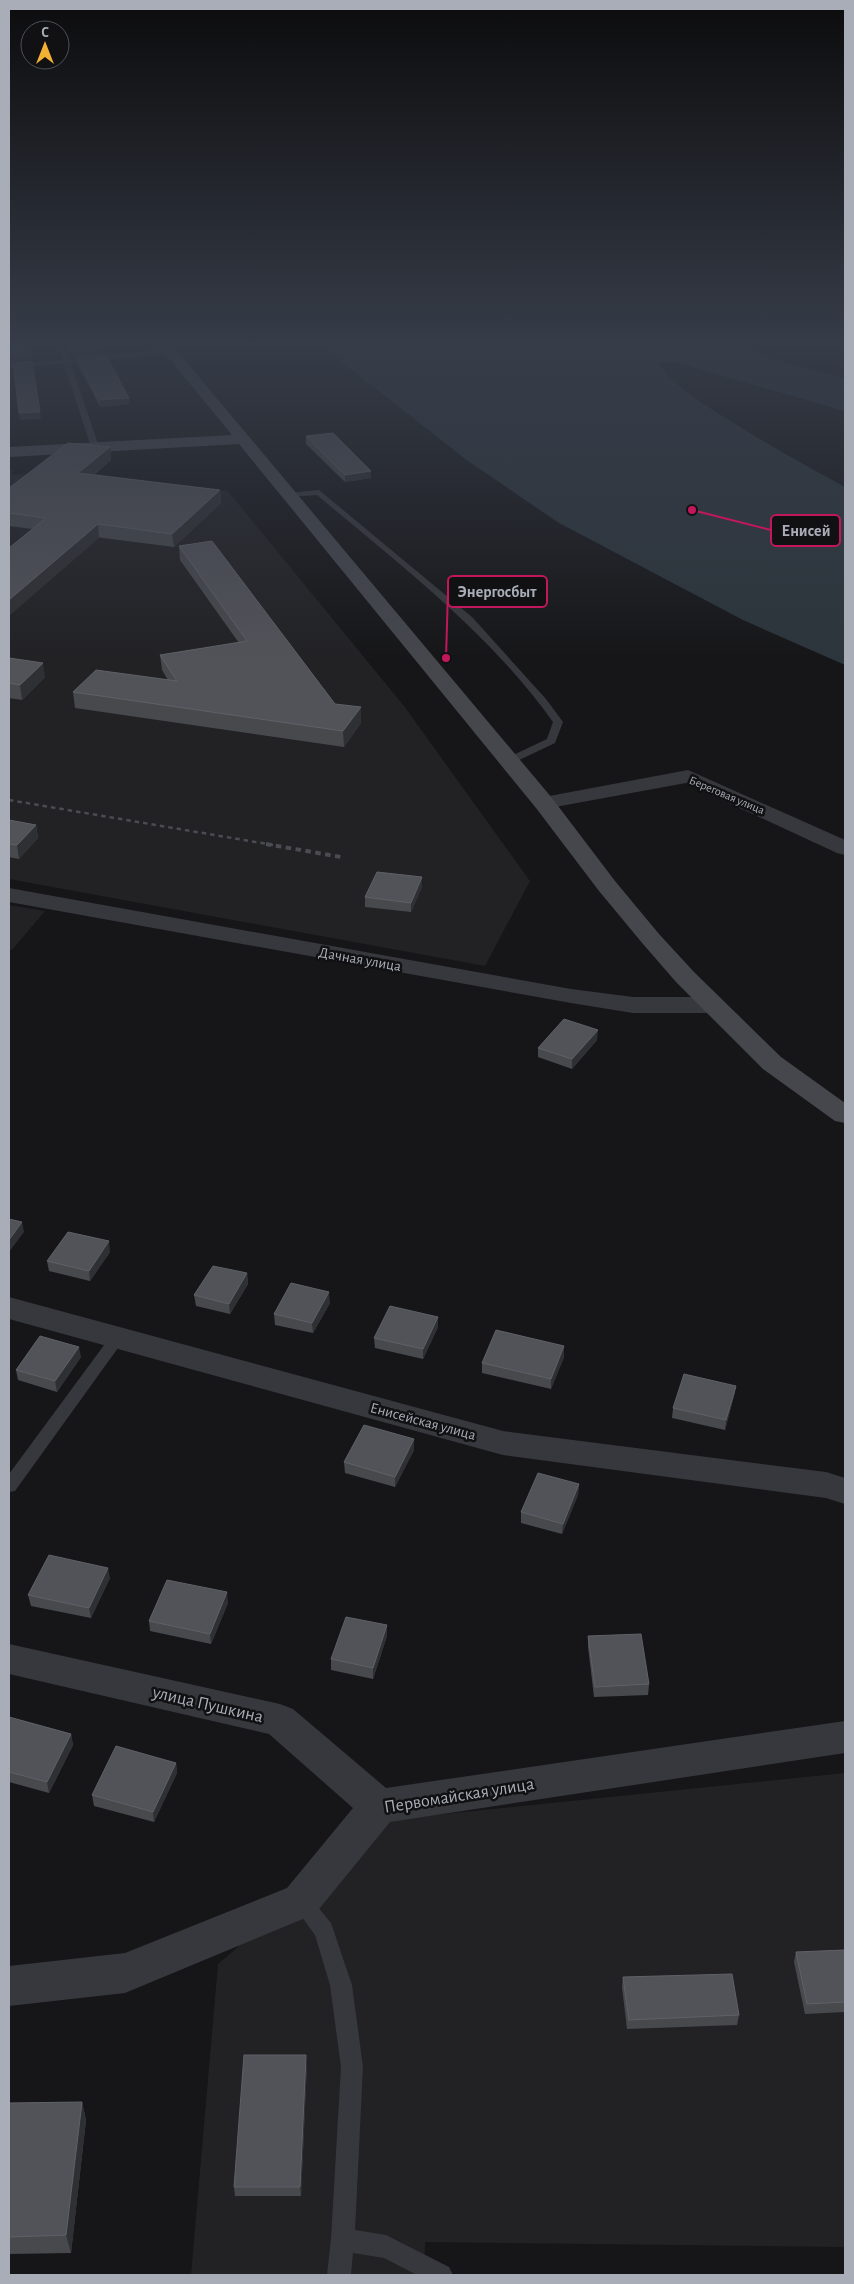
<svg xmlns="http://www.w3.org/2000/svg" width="854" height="2284" font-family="'Alegreya Sans',sans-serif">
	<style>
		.built { fill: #222225 }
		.water { fill: #2c353c }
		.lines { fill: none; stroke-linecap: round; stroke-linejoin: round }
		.lane { fill: #37383d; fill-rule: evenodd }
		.street { fill: #37383d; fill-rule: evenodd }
		.secondary { fill: #45474d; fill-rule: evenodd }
		.rail-far1 { stroke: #4a4c52; stroke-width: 2.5; stroke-dasharray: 4.5 4; stroke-linecap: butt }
		.rail { stroke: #4a4c52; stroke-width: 4; stroke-dasharray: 5.5 4.5; stroke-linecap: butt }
		.wall { fill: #47494d }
		.shaded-wall { fill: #2f3033 }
		.building { fill: #525359; stroke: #5f6168 }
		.labels { text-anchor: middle; stroke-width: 5; stroke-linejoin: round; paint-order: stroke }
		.far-street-label { font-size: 12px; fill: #a8adb8; stroke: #111113 }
		.street-label { font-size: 15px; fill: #a8adb8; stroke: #111113 }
		.near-street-label { font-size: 18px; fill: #a8adb8; stroke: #111113 }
		.leader { fill: none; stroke: #c2185b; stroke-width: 2 }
		.callout-dot { fill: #c2185b; stroke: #111113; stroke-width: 2 }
		.callout { fill: #111113; stroke: #c2185b; stroke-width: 2 }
		.callout-label { font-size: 16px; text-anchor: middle; font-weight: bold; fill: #a8adb8 }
	</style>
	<rect width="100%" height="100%" fill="#161618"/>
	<!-- built -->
	<path class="built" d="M9,470H13L12,475L71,471L143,480L188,496L227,490L404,706L530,881L485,966L9,879Z
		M9,905L45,911L12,950L9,949Z
		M845,1773V2247L425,2242L424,2275H191L218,1964L386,1820Z"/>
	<!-- water -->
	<path class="water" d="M318,340H724L786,363L845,378V411L678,363L661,361L658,363C672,384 695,398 716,412C758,439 801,463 845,487V665L743,620L559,523L468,461L343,363Z"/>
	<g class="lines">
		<!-- lane -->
		<path class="lane" d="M54,340H61L69,360L169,349L172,351L169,353L71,364L99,447L95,449L91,447L64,364L9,368V364L63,360Z
			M319,490L472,617L546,699L563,722L555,743L513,763H505V759L547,739L553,722C489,632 400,565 317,495L287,497L283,495L287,493Z
			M118,1332L123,1333L126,1337L123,1341L15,1491L9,1492V1474L113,1333Z
			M301,1892L308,1895L331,1923L352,1985L363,2067L355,2230L386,2235L449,2267L453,2275H417L384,2258L353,2253L351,2275H327L331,2239L341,2067L330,1985L315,1935L291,1902L294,1895Z"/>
		<!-- street -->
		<path class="street" d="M688,770L845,840V855L837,853L686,783L544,809L536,808L533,803L536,798L544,797Z
			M9,888L571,989L633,997H713L722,1000L726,1005L722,1010L713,1013H633L571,1003L9,902Z
			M9,1297L503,1431L826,1472L845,1478V1504L826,1498L503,1455L9,1319Z
			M9,1644L280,1704L293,1709L386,1788L845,1721V1753L390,1822L315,1914L125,1993L9,2006V1966L125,1953L287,1888L353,1808L269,1734L9,1674Z"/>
		<!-- secondary -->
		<path class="secondary" d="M154,340H168L552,798L615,881L659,934L694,972L781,1057L845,1103V1123L835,1121L763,1069L676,982L643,944L599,891L536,808L239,444L9,457V447L232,435Z"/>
		<!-- rail-far1 -->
		<path class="rail-far1" d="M9,800L273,845"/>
		<!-- rail -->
		<path class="rail" d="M266,844L341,857"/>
	</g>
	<!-- wall -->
	<path class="wall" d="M65,340H98L103,354L74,358Z
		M77,358L130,404L100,407L78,365Z
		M306,436L371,471V478L345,482L306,444Z
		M110,447L111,460L94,475L220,490L221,503L174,547L9,526V488Z
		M179,546L335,704L361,723L344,747L75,708L73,692L168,680L162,670L160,655L239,643L180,560Z
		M9,658L45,677L22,700L9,698Z
		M9,820L36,825L38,838L19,859L9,857Z
		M422,887L411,912L365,907V897Z
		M597,1040L572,1069L538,1057V1048Z
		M110,1252L90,1281L49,1271L47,1261Z
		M247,1273L248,1284L230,1314L196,1306L194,1295Z
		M330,1303L313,1333L275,1325L274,1314Z
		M438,1327L423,1359L375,1348L374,1338Z
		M81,1357L57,1392L18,1380L16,1370Z
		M564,1357L551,1389L482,1373V1363Z
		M736,1386L734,1396L725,1430L672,1418L673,1408Z
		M414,1450L395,1487L345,1473L344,1462Z
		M579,1484L578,1495L562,1534L521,1523V1512Z
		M110,1578L91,1618L31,1606L28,1595Z
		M228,1603L211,1644L150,1631L149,1621Z
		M387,1625V1636L373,1679L331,1670V1659Z
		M588,1636L649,1684L648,1695L594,1697L588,1647Z
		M9,1717L71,1734L73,1745L49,1793L9,1782Z
		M176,1763L177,1773L154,1822L94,1806L92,1795Z
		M845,1950V2012L805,2014L794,1962L796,1952Z
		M623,1977L739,2015L737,2025L627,2029L622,1987Z
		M307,2064L301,2196H235L234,2187Z
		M82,2102L86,2120L71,2253L9,2254V2103Z"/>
	<!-- shaded-wall -->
	<path class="shaded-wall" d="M102,348L103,354L74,358L73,351Z
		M9,351L31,354L32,360L12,362V358H9Z
		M129,398L130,404L100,407L99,400Z
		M40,412L41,419L20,420L19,413Z
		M110,447L111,460L80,486L78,473Z
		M371,471V478L345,482V475Z
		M220,490L221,503L174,547L172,534Z
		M98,524L99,538L9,616V600Z
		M43,663L45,677L22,700L20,685Z
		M361,707V723L344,747L343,731Z
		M36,825L38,838L19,859L17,845Z
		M422,877V887L411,912V903Z
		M598,1030L597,1040L572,1069V1059Z
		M22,1222L24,1232L9,1252V1240Z
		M109,1241L110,1252L90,1281L89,1271Z
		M247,1273L248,1284L230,1314L229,1304Z
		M329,1292L330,1303L313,1333L312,1323Z
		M438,1317V1327L423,1359V1349Z
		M564,1346V1357L551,1389V1379Z
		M79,1347L81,1357L57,1392L55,1381Z
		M736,1386L734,1396L725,1430L726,1420Z
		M414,1439V1450L395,1487V1477Z
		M579,1484L578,1495L562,1534L563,1524Z
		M9,1550L10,1557L9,1560Z
		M108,1568L110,1578L91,1618L89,1608Z
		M227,1592L228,1603L211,1644L210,1634Z
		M387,1625V1636L373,1679V1668Z
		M71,1734L73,1745L49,1793L47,1782Z
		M176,1763L177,1773L154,1822L153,1812Z
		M306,2055L307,2064L301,2196L300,2187Z
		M82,2102L86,2120L71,2253L66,2235Z"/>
	<!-- building -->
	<path class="building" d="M9,340H29L31,354L12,355L11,351H9Z
		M68,340H98L102,348L73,351Z
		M106,355L129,398L99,400L77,358Z
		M32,361L40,412L19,413L13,363Z
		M333,433L371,471L345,475L306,436Z
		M68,443L110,447L78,473L220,490L172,534L98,524L9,600V548L46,518L9,513V488Z
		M212,541L335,704L361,707L343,731L73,692L96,670L177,681L160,655L247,641L179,546Z
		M9,658L43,663L20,685L9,683Z
		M9,820L36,825L17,845L9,844Z
		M377,872L422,877L411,903L365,897Z
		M564,1019L598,1030L572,1059L538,1048Z
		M9,1219L22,1222L9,1240Z
		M68,1232L109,1241L89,1271L47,1261Z
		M213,1266L247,1273L229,1304L194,1295Z
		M291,1283L329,1292L312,1323L274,1314Z
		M390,1306L438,1317L423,1349L374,1338Z
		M496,1330L564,1346L551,1379L482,1363Z
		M40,1336L79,1347L55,1381L16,1370Z
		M684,1374L736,1386L726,1420L673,1408Z
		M364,1425L414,1439L395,1477L344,1462Z
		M538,1473L579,1484L563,1524L521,1512Z
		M49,1555L108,1568L89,1608L28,1595Z
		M167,1580L227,1592L210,1634L149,1621Z
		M346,1617L387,1625L373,1668L331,1659Z
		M641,1634L649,1684L595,1687L588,1636Z
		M9,1717L71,1734L47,1782L9,1772Z
		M116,1746L176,1763L153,1812L92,1795Z
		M845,1950V2002L807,2004L796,1952Z
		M732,1974L739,2015L629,2020L623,1977Z
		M244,2055H306L300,2187H234Z
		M82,2102L66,2235L9,2237V2103Z"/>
	<!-- sky -->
	<linearGradient id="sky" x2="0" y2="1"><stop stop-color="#0c0c0d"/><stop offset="0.52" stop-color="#363c48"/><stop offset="1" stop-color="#363c48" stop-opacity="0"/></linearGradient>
	<rect width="854" height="660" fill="url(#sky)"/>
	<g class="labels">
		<!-- far-street labels -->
		<g class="far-street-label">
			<text transform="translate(727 795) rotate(23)" y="4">Береговая улица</text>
		</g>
		<!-- street labels -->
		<g class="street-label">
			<text transform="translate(360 959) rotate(10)" y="5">Дачная улица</text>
			<text transform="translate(423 1421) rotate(15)" y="5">Енисейская улица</text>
		</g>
		<!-- near-street labels -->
		<g class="near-street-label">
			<text transform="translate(208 1704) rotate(13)" y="6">улица Пушкина</text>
			<text transform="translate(459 1795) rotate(-9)" y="6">Первомайская улица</text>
		</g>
	</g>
	<!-- callouts -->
	<path class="leader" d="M692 510L771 530M446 658L448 591"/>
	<g class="callout-dot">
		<circle cx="692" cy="510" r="5"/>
		<circle cx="446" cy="658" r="5"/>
	</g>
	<g class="callout">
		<rect x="771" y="515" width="69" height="31" rx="5"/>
		<rect x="448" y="576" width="99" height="31" rx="5"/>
	</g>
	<g class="callout-label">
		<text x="806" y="536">Енисей</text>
		<text x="497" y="597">Энергосбыт</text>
	</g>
	<!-- border -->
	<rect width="854" height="2284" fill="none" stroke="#a8adb8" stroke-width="20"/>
	<!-- north arrow -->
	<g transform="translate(45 45)"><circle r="24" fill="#111113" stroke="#4d4f55"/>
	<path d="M0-4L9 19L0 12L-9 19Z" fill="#f2b134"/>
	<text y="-8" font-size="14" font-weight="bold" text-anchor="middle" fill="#a8adb8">С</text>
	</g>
</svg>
